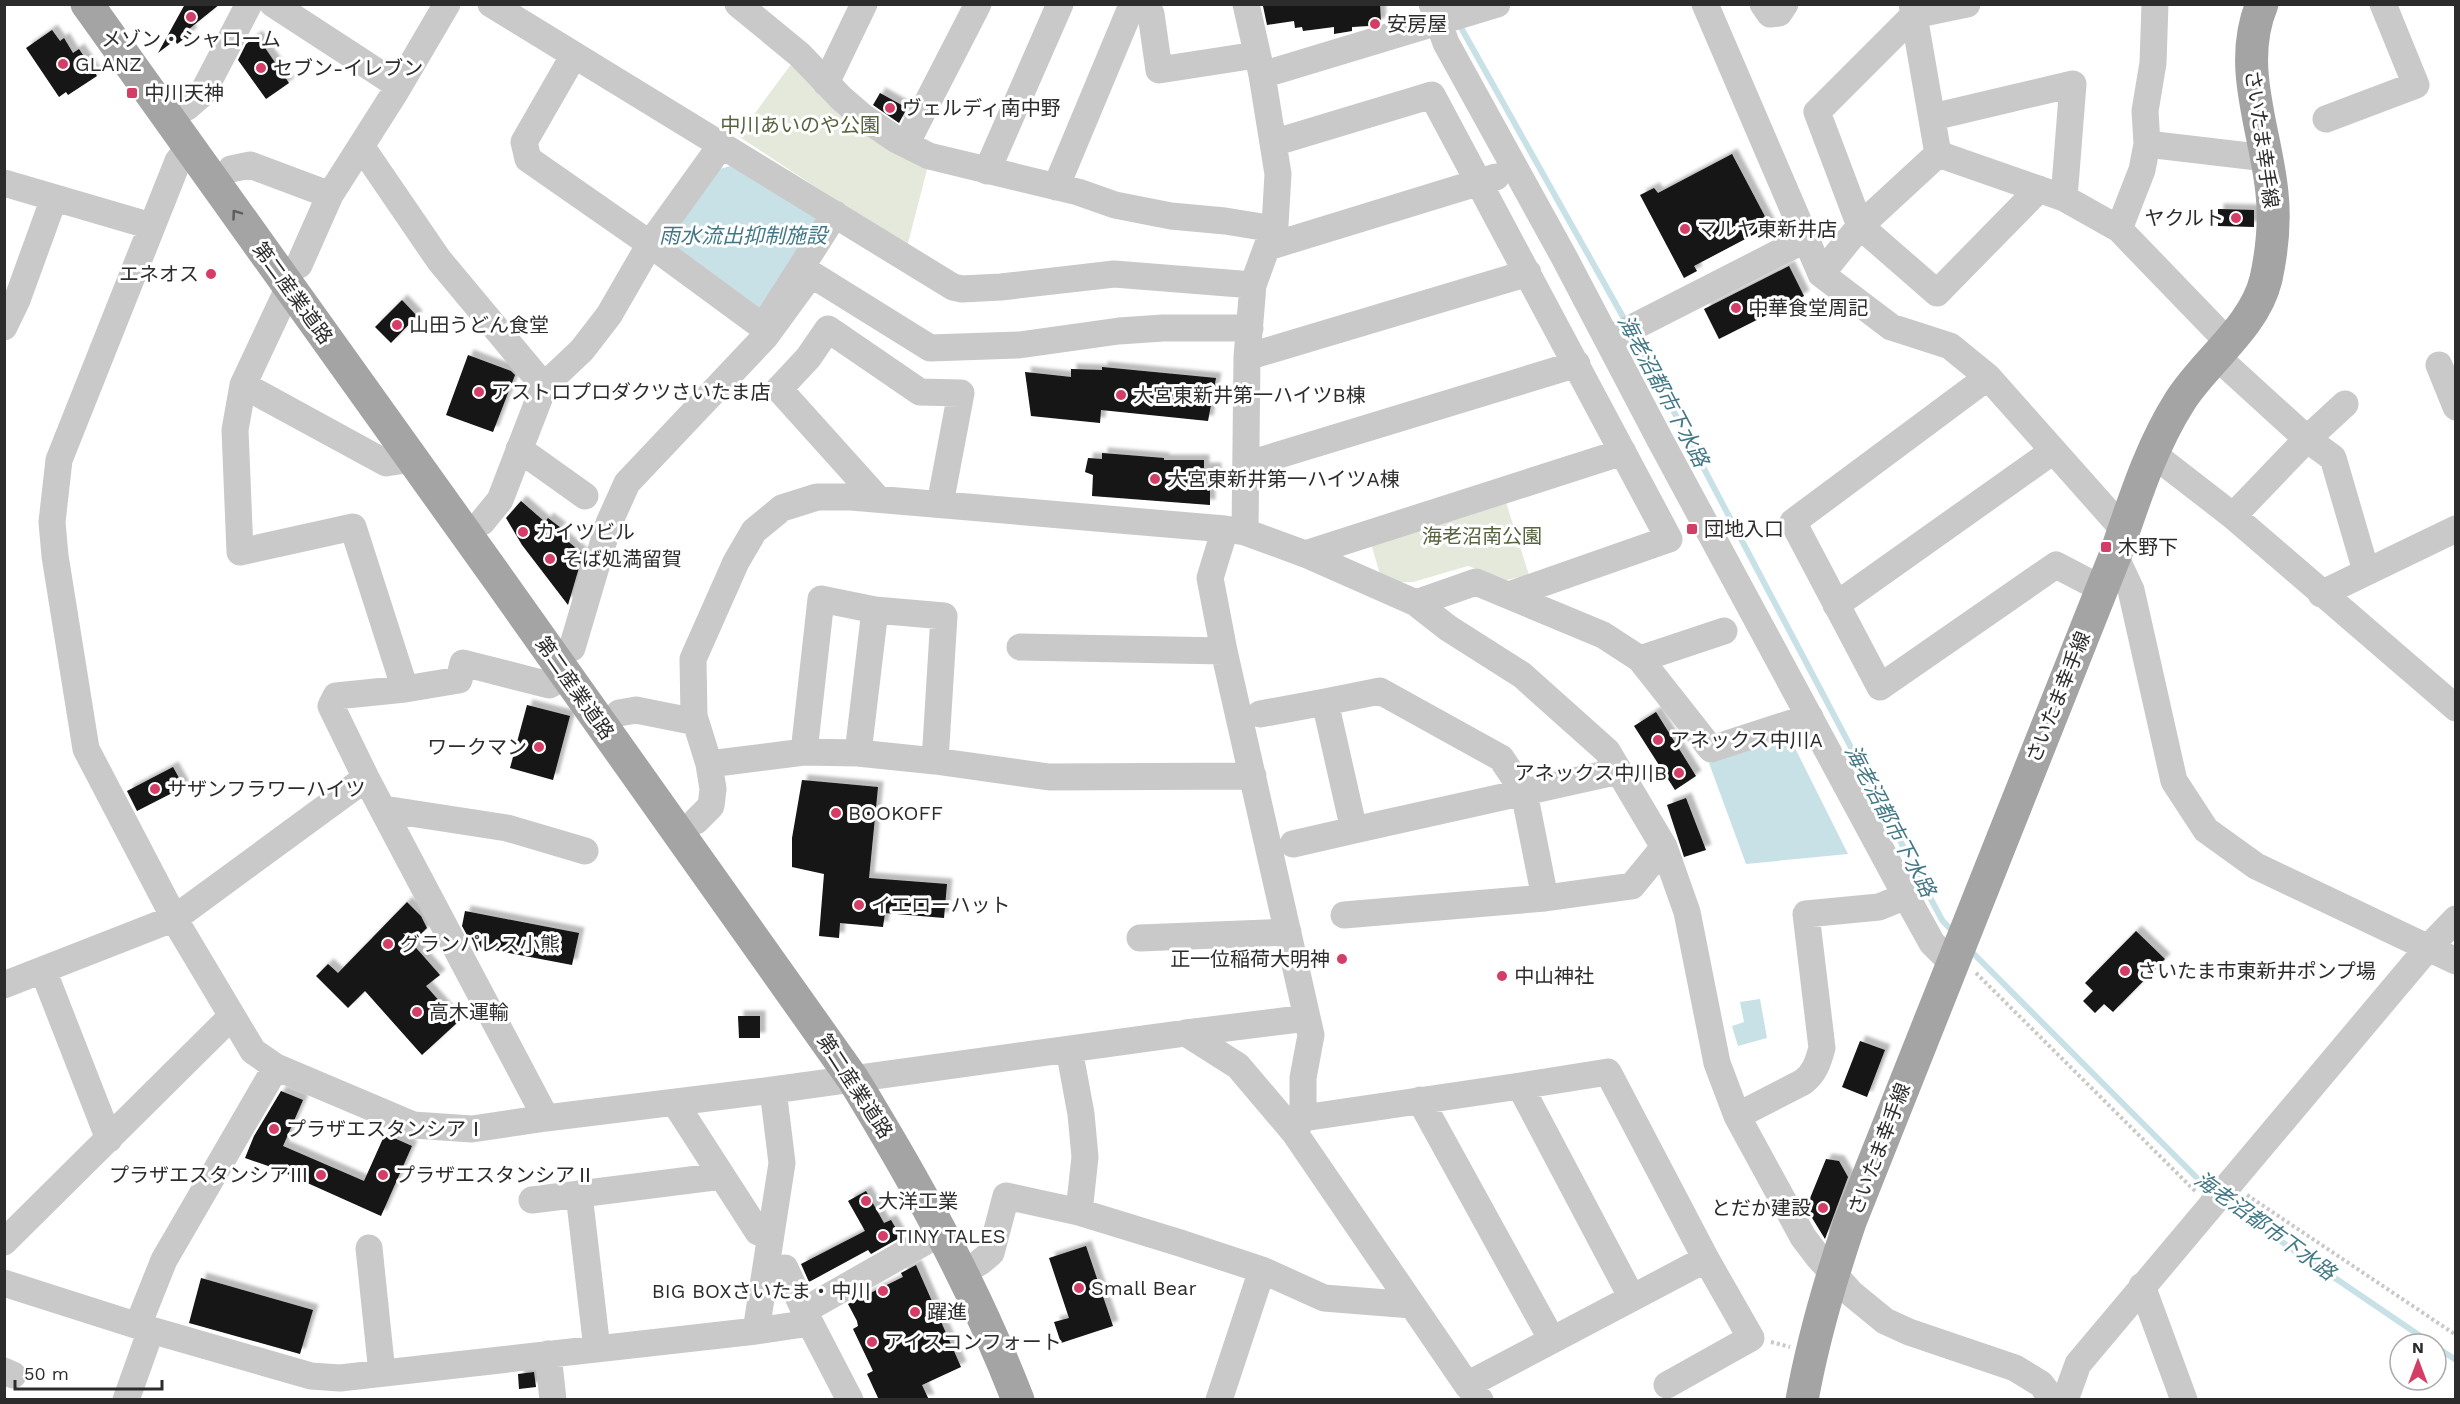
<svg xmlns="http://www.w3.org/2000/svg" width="2460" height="1404" font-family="'Work Sans','Noto Sans JP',sans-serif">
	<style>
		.green { fill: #e5e9db }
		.water { fill: #c8e1e7 }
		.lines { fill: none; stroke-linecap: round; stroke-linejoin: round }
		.stream { stroke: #c8e1e7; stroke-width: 6 }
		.building { fill: #131313; filter: url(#shadow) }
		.path { stroke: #c9c9c9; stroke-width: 4; stroke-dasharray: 3 3; stroke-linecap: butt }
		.minor { stroke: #c9c9c9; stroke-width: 27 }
		.major { stroke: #a4a4a4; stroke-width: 33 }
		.oneway { stroke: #5c5c5c }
		.poi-dot { fill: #d43d65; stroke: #fff; stroke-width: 2 }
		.labels { text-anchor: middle; stroke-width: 6; stroke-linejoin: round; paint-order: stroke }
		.poi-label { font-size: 20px; fill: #2c2c2c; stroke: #fff; text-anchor: start }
		.park-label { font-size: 20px; fill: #56633e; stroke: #fff }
		.street-label { font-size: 20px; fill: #2c2c2c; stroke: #fff }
		.water-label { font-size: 21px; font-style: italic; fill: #427886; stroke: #fff }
	</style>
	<defs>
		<filter id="shadow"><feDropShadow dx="5.5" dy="-5.5" stdDeviation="1.5" flood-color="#0004"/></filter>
	</defs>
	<rect width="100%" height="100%" fill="#fff"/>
	<!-- green -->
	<path class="green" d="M795,59L929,162L907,247L738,136Z
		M1504,496L1529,575L1506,580L1468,566L1413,582H1398L1380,574L1369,537Z"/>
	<!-- water -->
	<path class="water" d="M730,166L816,215L820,225L766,310L754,312L667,240L720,169Z
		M1790,738L1848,854L1746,864L1709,763Z
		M1760,999L1767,1038L1738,1046L1732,1026L1744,1022L1740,1002Z"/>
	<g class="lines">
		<!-- stream -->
		<path class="stream" d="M1459,24L1627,324
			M1634,336L1942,920L1953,932
			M1970,950L2213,1194
			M2223,1202L2432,1344
			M2436,1347L2456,1360"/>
	</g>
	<!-- building -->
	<path class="building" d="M185,4H220L189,29L192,33L177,44L175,40L158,53Z
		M1275,4H1380L1381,23L1369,26L1352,27V31L1334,34V27L1303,31L1302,27L1295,28L1294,21L1267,25L1263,6Z
		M52,30L60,41L64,38L73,53L79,49L97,76L68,95L66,92L59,97L26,48Z
		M257,36L289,83L266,99L238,60L246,44Z
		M880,93L907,108L899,123L873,105Z
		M1732,154L1770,226L1694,266L1697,271L1684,278L1640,195L1654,188L1658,193Z
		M2218,209L2254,210V227L2218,226Z
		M1789,266L1804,296L1719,339L1704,309Z
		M402,300L417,316L391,343L375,327Z
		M468,355L511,371L515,375L493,432L446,415Z
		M1102,367L1216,378L1208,421L1101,410L1100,423L1031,416L1025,372L1071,377V369L1102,370Z
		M1102,453L1164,458V460H1204V468H1216V484H1210V505L1092,496L1093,475L1085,472L1088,458L1102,459Z
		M521,501L545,522L548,518L561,528L557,532L583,554L568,605L522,545L506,518Z
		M527,705L570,716L553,780L510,768Z
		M1656,712L1696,776L1675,790L1634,726Z
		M173,767L184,787L137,811L127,791Z
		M802,780L878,787L869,878L947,884L944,918L885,913L883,927L840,923L839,938L819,936L824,874L792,867V838Z
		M1686,798L1706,850L1684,857L1667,805Z
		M407,902L421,916L427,928L419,936L403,933L440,975L426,986L458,1022L422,1055L365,991L348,1008L316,976L328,964L338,973Z
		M465,911L579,933L572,965L473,946L462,926Z
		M2136,931L2165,959L2113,1012L2104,1004L2095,1013L2083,1001L2093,991L2085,983Z
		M738,1016H760V1038H739Z
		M1860,1041L1885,1050L1867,1097L1842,1087Z
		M281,1091L303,1100L283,1146L364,1181L385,1134L412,1146L381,1216L274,1168L245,1158L254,1136Z
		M1826,1159L1839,1161L1848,1177L1825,1239L1806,1208Z
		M866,1191L884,1223L891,1220L901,1237L871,1254L868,1250L809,1282L801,1264L865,1231L848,1201Z
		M1086,1246L1113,1326L1061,1343L1054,1322L1069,1318L1049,1258Z
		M916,1265L961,1367L922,1385L929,1400H879L867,1374L873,1371L853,1329L858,1326L857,1321L848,1304L903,1277L901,1273Z
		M201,1278L313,1310L300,1354L189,1323Z
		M534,1372L536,1387L519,1389L518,1374Z"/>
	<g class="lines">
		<!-- path -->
		<path class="path" d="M1976,973L2196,1192
			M2247,1195L2456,1335
			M1771,1342L1790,1347"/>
		<!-- minor -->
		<path class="minor" d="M273,4L399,86
			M491,4L953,287L962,289L1001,287L1114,274L1253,285
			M738,4L800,55L841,98L863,117L897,140L929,156L1078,192L1115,205L1171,216L1225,221L1274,229
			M1432,4L1446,43L1564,257L1660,440L1906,896L1932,943L1952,963
			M1705,4L1821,274L1891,327L1950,346L1988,377L2124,530
			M1763,4L1770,14L1779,13L1785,4
			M1912,4L1938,154L2064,198L2119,229L2229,343
			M1967,4L1914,15L1817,112L1860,226L1937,293L2039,189
			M574,55L524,142L528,159L650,244L763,327L835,214
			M1262,75L1497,4
			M826,83L864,4
			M187,107L202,94L249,4
			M1933,117L2073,84L2064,198
			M2326,119L2416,85L2383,4
			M1273,143L1432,95L1669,539L1509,595
			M906,144L978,4
			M2147,144L2266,158
			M361,146L439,260L544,386
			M189,147L178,161L59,460L52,522L55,556L86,749L179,927L253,1051L276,1067L413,1125L472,1129L546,1118
			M231,169L250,165L330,195
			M987,171L1060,4
			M4,183L151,226
			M1056,187L1132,5L1151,14L1159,70L1256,55
			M2119,229L2142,170L2147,144L2145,111L2153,63L2155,4
			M1268,247L1496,177
			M299,265L330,195L396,91L447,4
			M1821,274L1860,226L1938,154
			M289,287L243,385L235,430L240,552L353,527L405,689
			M4,327L17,300L54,198
			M1608,340L1806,239
			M1247,357L1528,273
			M2217,357L2307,439L2333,458L2366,571
			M2439,365L2456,407
			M1988,377L1793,522L1880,687L2056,565L2102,589
			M243,385L386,463L412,459
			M519,449L585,496
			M2153,454L2233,516L2456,708
			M1246,465L1577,364
			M878,499L779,389L808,358L828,329L920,392L961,393L940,504
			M2233,516L2307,439L2345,404
			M482,522L500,500L544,386L582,350L609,315L650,244L722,144
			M1225,529L1210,578L1224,651L1311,1035L1303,1078V1118
			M1245,532L1247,357L1253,285L1275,225L1278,174L1262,75L1246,4
			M1305,554L1623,452
			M2115,556L2131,590L2174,781L2206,830L2256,866L2456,961
			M2321,594L2456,529
			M1416,603L1476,582L1603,635L1640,659L1711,749L1810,717
			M1836,605L2053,451
			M1020,647L1224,651
			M572,648L609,523L627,483L765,337L811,274L930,348L1019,345L1119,331L1163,328H1250
			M1640,659L1724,631
			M566,676L549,685L463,663L459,680L405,689L336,696L331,706L366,778L546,1118L773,1090L1186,1033L1238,1066L1294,1132L1467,1385L1480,1400
			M1325,702L1380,691L1501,758L1524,792L1545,898
			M619,713L636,710L696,722
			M1260,714L1325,702L1354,830L1293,844
			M804,752L821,599L875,610L944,616L935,761
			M858,753L875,610
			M709,764L804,752L858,753L935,761L1049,777L1253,776
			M384,809L507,828L585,851
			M696,821L711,806L713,789L709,764L694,716L693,659L736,562L754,531L782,508L817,497H851L1225,529L1245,532L1305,554L1416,603L1448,628L1522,675L1607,751L1664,847L1687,912L1717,1063L1737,1116L1803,1237L1819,1258L1852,1294L1885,1321L1909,1332L2015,1368L2041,1384L2053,1400
			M1354,830L1619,771
			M1344,915L1545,898L1632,886L1664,847
			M1140,938L1288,932
			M43,970L109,1139
			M4,985L175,918L366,778
			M1186,1033L1307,1018
			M1069,1049L1081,1114L1085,1157L1079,1212
			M1520,1086L1632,1298
			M1420,1100L1552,1340
			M675,1103L722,1176
			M1737,1116L1803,1082C1815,1073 1818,1062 1822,1048L1806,914L1879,907L1906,896
			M1294,1132L1303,1118L1520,1086L1608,1072L1706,1259L1751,1338L1667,1385
			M579,1194L597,1349
			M532,1200L722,1176L758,1232
			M4,1242L232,1016
			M369,1248L382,1373
			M979,1263L991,1253L1006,1196L1079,1212L1180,1243L1262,1270L1324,1298L1412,1305
			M785,1268L810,1323L850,1400
			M4,1283L151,1330L126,1400
			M2142,1286L2184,1400
			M805,1310L942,1232
			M138,1325L164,1260L276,1067
			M151,1330L311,1376L340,1378L756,1331L810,1323
			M756,1331L782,1163L773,1090
			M548,1354L553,1400
			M4,1371L13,1375
			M1467,1385L1706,1259
			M1219,1400L1262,1270
			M2065,1400L2078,1364L2427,949L2456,919"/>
		<!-- major -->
		<path class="major" d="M87,4L499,580L853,1079C916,1182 974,1286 1018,1400
			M1802,1400C1813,1339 1830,1281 1850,1222L2115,556C2133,504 2150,448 2180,401C2206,360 2254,328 2266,279C2272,251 2275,221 2272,193C2266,130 2236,66 2262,4"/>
	</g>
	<!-- one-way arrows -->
	<defs><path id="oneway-chevron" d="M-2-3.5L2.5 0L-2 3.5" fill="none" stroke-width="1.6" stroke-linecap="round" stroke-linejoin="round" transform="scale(1.5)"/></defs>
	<use class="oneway" href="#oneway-chevron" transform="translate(236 214) rotate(-126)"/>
	<!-- markers -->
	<g class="poi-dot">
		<circle cx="191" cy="17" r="6"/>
		<circle cx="1375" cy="24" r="6"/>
		<circle cx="63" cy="64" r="6"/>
		<circle cx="261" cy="68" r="6"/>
		<rect x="126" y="87" width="12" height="12" rx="3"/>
		<circle cx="890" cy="108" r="6"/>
		<circle cx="2236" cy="218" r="6"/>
		<circle cx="1685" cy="229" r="6"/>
		<circle cx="211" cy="274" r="6"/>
		<circle cx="1736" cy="308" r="6"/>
		<circle cx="397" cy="325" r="6"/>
		<circle cx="479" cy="392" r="6"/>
		<circle cx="1121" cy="395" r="6"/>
		<circle cx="1155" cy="479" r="6"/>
		<rect x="1686" y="523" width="12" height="12" rx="3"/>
		<circle cx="523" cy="532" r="6"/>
		<rect x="2100" y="541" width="12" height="12" rx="3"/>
		<circle cx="550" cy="559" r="6"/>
		<circle cx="1658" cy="740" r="6"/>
		<circle cx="539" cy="747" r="6"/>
		<circle cx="1679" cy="773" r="6"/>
		<circle cx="155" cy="789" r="6"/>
		<circle cx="836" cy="813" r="6"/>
		<circle cx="859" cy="905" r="6"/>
		<circle cx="388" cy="944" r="6"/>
		<circle cx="1342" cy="959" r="6"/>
		<circle cx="2125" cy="971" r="6"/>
		<circle cx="1502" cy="976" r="6"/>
		<circle cx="417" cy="1012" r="6"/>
		<circle cx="274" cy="1129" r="6"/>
		<circle cx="321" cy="1175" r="6"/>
		<circle cx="383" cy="1175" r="6"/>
		<circle cx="866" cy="1201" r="6"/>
		<circle cx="1823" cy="1208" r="6"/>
		<circle cx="883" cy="1236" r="6"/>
		<circle cx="1079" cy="1288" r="6"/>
		<circle cx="883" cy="1291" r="6"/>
		<circle cx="915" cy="1312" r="6"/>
		<circle cx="872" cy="1342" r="6"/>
	</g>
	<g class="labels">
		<!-- poi labels -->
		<g class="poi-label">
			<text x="1387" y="31">安房屋</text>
			<text x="191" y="46" text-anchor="middle">メゾン・シャローム</text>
			<text x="75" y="71">GLANZ</text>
			<text x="273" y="75">セブン-イレブン</text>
			<text x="144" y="100">中川天神</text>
			<text x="902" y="115">ヴェルディ南中野</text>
			<text x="2224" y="225" text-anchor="end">ヤクルト</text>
			<text x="1697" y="236">マルヤ東新井店</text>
			<text x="199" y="281" text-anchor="end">エネオス</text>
			<text x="1748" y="315">中華食堂周記</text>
			<text x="409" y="332">山田うどん食堂</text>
			<text x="491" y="399">アストロプロダクツさいたま店</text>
			<text x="1133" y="402">大宮東新井第一ハイツB棟</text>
			<text x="1167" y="486">大宮東新井第一ハイツA棟</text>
			<text x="1704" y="536">団地入口</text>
			<text x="535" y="539">カイツビル</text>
			<text x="2118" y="554">木野下</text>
			<text x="562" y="566">そば処満留賀</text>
			<text x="1670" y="747">アネックス中川A</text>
			<text x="527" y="754" text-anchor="end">ワークマン</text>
			<text x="1667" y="780" text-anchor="end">アネックス中川B</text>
			<text x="167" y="796">サザンフラワーハイツ</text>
			<text x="848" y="820">BOOKOFF</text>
			<text x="871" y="912">イエローハット</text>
			<text x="400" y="951">グランパレス小熊</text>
			<text x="1330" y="966" text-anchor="end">正一位稲荷大明神</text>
			<text x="2137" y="978">さいたま市東新井ポンプ場</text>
			<text x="1514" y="983">中山神社</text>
			<text x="429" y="1019">高木運輸</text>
			<text x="286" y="1136">プラザエスタンシアⅠ</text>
			<text x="309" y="1182" text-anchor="end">プラザエスタンシアⅢ</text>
			<text x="395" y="1182">プラザエスタンシアⅡ</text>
			<text x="878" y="1208">大洋工業</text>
			<text x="1811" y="1215" text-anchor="end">とだか建設</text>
			<text x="895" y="1243">TINY TALES</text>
			<text x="1091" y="1295">Small Bear</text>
			<text x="871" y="1298" text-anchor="end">BIG BOXさいたま・中川</text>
			<text x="927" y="1319">躍進</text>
			<text x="884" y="1349">アイスコンフォート</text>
		</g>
		<!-- park labels -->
		<g class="park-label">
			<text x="800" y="132">中川あいのや公園</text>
			<text x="1482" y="543">海老沼南公園</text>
		</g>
		<!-- street labels -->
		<g class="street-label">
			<text transform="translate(2262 139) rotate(82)" y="7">さいたま幸手線</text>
			<text transform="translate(293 293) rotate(54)" y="7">第二産業道路</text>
			<text transform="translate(575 688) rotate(55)" y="7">第二産業道路</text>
			<text transform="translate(2058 697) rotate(-68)" y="7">さいたま幸手線</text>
			<text transform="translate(855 1086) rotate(57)" y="7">第二産業道路</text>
			<text transform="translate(1879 1149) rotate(-69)" y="7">さいたま幸手線</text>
		</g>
		<!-- water labels -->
		<g class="water-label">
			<text x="743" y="243">雨水流出抑制施設</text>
			<text transform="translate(1663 391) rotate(62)" y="7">海老沼都市下水路</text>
			<text transform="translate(1890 821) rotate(62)" y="7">海老沼都市下水路</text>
			<text transform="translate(2265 1226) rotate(36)" y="7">海老沼都市下水路</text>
		</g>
	</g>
	<!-- border -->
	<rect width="2460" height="1404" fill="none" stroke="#2c2c2c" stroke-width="12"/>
	<!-- north arrow -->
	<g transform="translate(2418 1362)"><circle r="28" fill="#ffffff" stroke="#ababab" stroke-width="1.5"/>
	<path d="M0-4.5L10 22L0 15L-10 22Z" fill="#d43d65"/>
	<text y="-9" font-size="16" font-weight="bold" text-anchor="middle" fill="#2c2c2c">N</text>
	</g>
	<!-- scale -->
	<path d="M15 1380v9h147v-9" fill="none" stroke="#2c2c2c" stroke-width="3"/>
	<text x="24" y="1380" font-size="18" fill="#2c2c2c" stroke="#ffffff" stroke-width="4.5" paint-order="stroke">50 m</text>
</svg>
